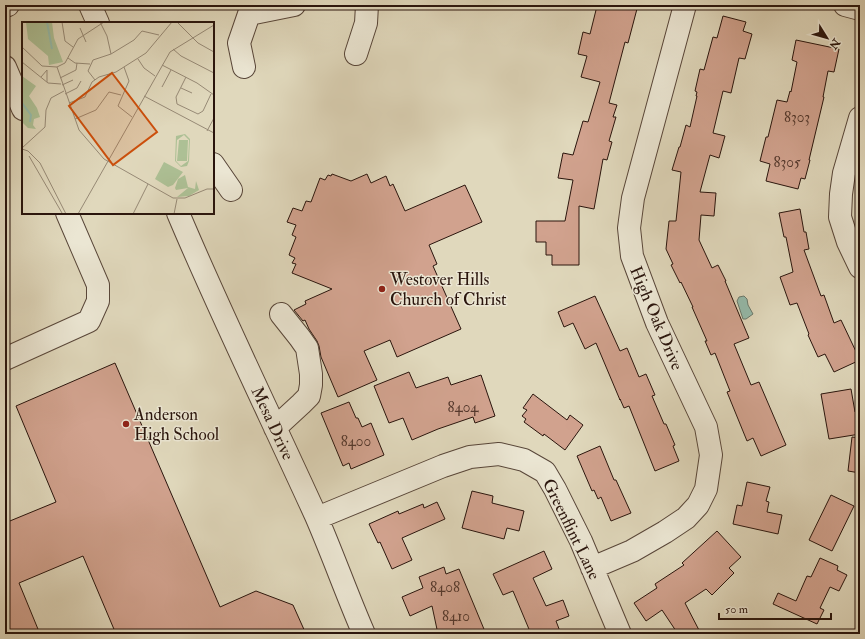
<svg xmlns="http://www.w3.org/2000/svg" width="865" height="639" font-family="'IM FELL Double Pica',serif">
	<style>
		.water { fill: #95bbab; stroke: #6a796c }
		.building { fill: #d1a28e; stroke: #2a150d }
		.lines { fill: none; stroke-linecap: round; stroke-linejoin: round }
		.minor-casing { stroke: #584639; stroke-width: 24 }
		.minor { stroke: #ebe6d3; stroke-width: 22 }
		.poi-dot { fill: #8f2418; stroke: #ebe6d3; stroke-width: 1.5 }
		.labels { text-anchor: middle; stroke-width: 3; stroke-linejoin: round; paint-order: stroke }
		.number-label { font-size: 15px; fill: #54382d }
		.poi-label { font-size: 17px; fill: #2a150d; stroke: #ebe6d3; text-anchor: start }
		.street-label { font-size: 17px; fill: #2a150d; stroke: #ebe6d3 }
		.inset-river { fill: none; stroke: #95bbab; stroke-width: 2 }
		.inset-road { fill: none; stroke: #978a76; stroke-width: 1 }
		.view { fill: #cc4f0c; fill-opacity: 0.15; stroke: #cc4f0c; stroke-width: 2 }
		.inset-edge { fill: none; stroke: #2a150d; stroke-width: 2 }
	</style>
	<rect width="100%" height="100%" fill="#e0d8bc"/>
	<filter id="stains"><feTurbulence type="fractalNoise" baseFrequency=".005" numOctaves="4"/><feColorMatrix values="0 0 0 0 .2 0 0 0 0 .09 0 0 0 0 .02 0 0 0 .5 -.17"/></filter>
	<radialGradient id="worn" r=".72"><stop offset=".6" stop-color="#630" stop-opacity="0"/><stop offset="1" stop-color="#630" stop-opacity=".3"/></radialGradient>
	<!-- water -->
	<path class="water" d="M744,296L747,299L748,305L753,314L746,319H743L737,301L739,297Z"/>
	<!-- building -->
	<path class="building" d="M604,5H638L628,43L625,42L609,103L617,105L613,117H616L609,141L612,142L607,160L603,159L594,209L579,206V265H552V255H546V242H536V221H565L573,180L558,178L563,153L573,155L583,121L588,122L600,82L581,77L587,56L578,54L583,32L590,34L597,6L603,8Z
		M723,16L746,22L743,31L752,34L745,59L739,58L731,93L723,91L713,133L725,136L719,158L710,155L700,192L716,193L714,216L701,215L699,240L712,268L718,265L726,281H725L749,338L734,344L751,385L759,382L786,445L761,456L753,438L747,441L727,392L730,391L715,353L711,355L705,341H707L692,307H693L681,282L680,283L671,265L673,264L666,249L669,221H676L681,172L672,170L679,147H680L686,125L690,127L697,96H696L697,92L695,91L700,69L704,70L713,37L717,38Z
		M796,40L839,49L834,72L828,71L823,97H824L809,160H810L805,179L801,178L798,189L766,181L770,164L760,161L766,137H768L777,100L787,102L790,91L791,92L797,62L792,60Z
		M332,174L351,181L367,174L371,183L386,176L390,186L393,184L405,211L465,185L482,222L429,245L437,264L433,266L461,329L397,357L390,340L364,351L377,380L338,397L321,357L319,346L317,341L309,329L305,320L303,321L294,310L306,304L305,301L332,289L292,273L296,264L292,263L295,258L289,255L296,237L292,235L296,225L287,222L293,208L302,211L306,201L311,202L320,178L325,180L328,175L331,176Z
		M800,209L804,232H806L809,249L804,250L821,296L824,295L834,323L841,320L860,360L834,372L825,354L818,357L808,335L809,334L797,303L790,305L780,277L793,272L786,237H784L779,213Z
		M595,296L620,351L627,348L639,377L646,374L655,395L652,396L664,424H666L675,445L673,446L679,461L655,471L629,406L624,408L620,399V400L596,343L585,349L573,323L564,327L558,312Z
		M115,363L220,607L256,591L293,605L306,634H116L83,556L19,583L40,634H5V523L56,502L16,406Z
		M409,372L416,388L448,377L451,385L481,375L495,416L475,423L473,417L438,429L412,440L403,418L389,423L374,386Z
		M851,389L855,412L860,411V434L829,439L821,394Z
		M533,394L567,420L570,415L583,425L565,450L544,434L543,436L524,422L526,419L522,416L527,410L523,408Z
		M349,402L356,418H358L362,427L371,423L384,455L351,469L349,463L343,466L321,413Z
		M852,437L860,438V473L848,471Z
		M600,446L614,480H616L631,513L611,521L601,497L598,499L594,490L592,491L577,456Z
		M747,482L770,487L766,501L769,502L767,512L782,515L778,534L733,524L737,505L742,506Z
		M472,491L493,496L492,503L524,511L519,531L507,528L504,539L462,528Z
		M831,495L854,506L832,551L809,540Z
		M437,502L445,519L402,538L412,560L392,569L380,542L378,543L369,524L398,511L399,514L423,504L424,508Z
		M717,531L741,557L729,568L734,573L712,595L706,589L685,603L701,634H678L662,610L646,621L634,603L657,588L655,584L684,565L682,563Z
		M544,551L552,569L533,578L546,606L563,600L569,616L556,621L561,634H531L513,591L503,595L493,574Z
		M820,558L838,566L837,570L847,575L839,591L830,587L820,608L824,610L817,624L773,604L778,593L796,601L807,576L811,577Z
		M444,567L446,574L459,569L486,634H438L432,606L410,616L402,597L423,588L419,577Z"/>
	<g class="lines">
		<!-- minor casing -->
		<g class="minor-casing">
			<path id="minor" d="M90,5L98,23
				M845,5L860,9
				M5,6L8,5
				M356,54L366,23L367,5
				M5,67L23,109
				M244,67L239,43L249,14L294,5
				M860,118L844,173L841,194L840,217L848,242L860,267
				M213,164L231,190
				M178,213C221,315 270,415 316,516C333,555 347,595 364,634
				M5,359L89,321L98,301V285L67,213
				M275,428L301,404L309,396L311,385V374L307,348L300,338L281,314
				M317,518L443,466L470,457L499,454L524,460L545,472L555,489L581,541L620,634
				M592,568L632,551L665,532L686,518L698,505L706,489L711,455L706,427L657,323L632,256L629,228L633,198L685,5"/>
		</g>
		<!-- minor -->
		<use href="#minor" class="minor"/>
	</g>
	<!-- markers -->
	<g class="poi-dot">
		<circle cx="382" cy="289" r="4"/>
		<circle cx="126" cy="424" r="4"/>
	</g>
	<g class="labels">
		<!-- number labels -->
		<g class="number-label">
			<text x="797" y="122">8303</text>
			<text x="787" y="167">8305</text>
			<text x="463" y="412">8404</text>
			<text x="356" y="446">8400</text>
			<text x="445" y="592">8408</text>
			<text x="456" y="621">8410</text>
		</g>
		<!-- poi labels -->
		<g class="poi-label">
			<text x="390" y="285">Westover Hills<tspan x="390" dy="20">Church of Christ</tspan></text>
			<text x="134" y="420">Anderson<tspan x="134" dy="20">High School</tspan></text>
		</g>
		<!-- street labels -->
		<g class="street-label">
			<text transform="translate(657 318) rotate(67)" y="6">High Oak Drive</text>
			<text transform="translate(273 423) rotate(65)" y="6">Mesa Drive</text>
			<text transform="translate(572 529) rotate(64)" y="6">Greenflint Lane</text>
		</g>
	</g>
	<!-- overview -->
	<g transform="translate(22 22)">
		<rect width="192" height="192" fill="#e0d8bc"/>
		<path d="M4,0H30L32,16L41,40L27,43L26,34L6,17ZM0,54L14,64L7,74L15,86L18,95L12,97L11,103L14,107L6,106L0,100ZM163,112L168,117L167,139L165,144L159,145L153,139L154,114ZM162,113L167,118L166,139L159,144L154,139L155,118ZM157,118H166L165,139H155ZM142,140L161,150L151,163L146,165L133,157ZM163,153L166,165L173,167L174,159L177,168L167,174L155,175L166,166L154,168L153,166L156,157Z" fill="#adc095" fill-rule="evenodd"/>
		<path class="inset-river" d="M25,0L30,27M0,81L9,93L8,100"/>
		<path class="inset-road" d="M40,0L43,19L51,25M78,0L85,14L89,32M155,0L176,21L192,30M58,6L64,20M0,25L20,44L35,45L43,41L56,17L82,0M151,27L159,34L192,51M46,36L53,41L68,42M116,37L122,46L133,54M0,40L26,61L39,62M140,43L175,61L192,73M35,45L57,108L82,137L151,176H163L185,167H192M102,45L107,59L96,84L110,95M19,55L25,48V60M164,55L154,75L155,82L176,92L181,89L189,72M38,56L54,48L55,41M73,58L66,49L71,38L89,32L112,18L120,9L137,13M40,63L51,58M140,65L149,48M159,66L170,71M43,72L55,66L59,59M122,74L192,111M47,81L63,75L70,60L77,55L94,50L124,31L150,0M53,97L74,88L87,70L99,73M185,109L192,96M0,126L23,105L24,88L29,76L42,69M0,127L6,129L18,141L44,192M7,134L40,191M56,192L148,30L192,3M111,192L126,162M152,192L155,177"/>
		<path class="view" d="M90,51L135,110L91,143L47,84Z"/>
		<rect width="192" height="192" class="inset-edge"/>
	</g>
	<!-- margin -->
	<rect width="865" height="639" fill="none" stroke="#e0d8bc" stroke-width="20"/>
	<rect x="6" y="6" width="853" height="627" fill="none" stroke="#2a150d" stroke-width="2"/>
	<rect x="10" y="10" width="845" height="619" fill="none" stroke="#2a150d"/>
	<!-- north arrow -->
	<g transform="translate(827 38) rotate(127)" stroke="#ebe6d3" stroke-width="3" paint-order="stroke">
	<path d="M0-3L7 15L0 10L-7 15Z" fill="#2a150d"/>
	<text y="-6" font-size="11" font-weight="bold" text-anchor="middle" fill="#2a150d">N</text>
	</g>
	<!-- scale -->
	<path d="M719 613v6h112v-6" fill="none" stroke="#2a150d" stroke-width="2"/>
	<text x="725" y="613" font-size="12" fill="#2a150d" stroke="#ebe6d3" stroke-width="3" paint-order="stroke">50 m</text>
	<rect width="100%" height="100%" filter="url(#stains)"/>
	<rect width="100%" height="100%" fill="url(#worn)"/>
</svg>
